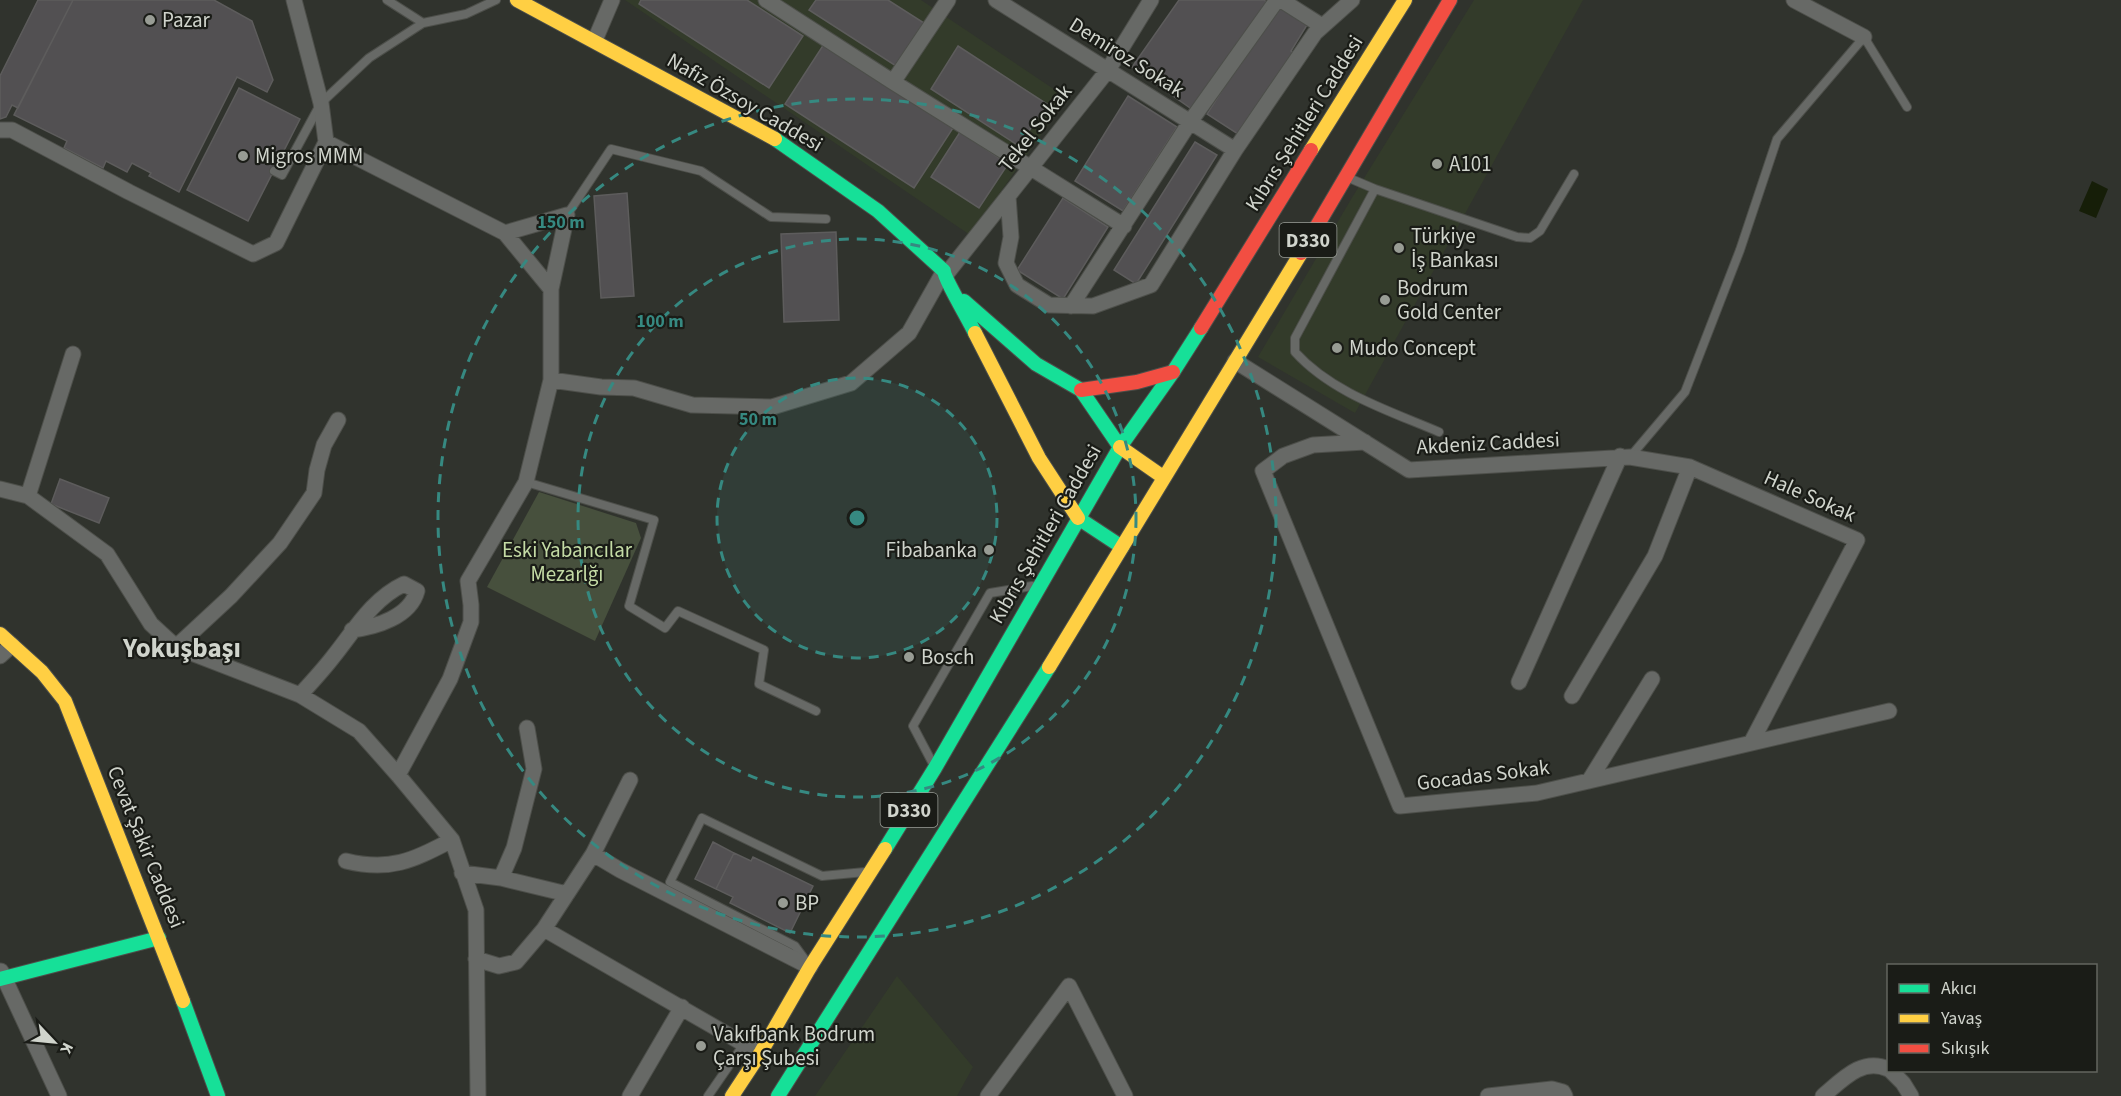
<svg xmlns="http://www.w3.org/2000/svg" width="2121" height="1096" font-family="'Source Sans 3',sans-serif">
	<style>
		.built { fill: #333b2a }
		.green { fill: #47503d }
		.water { fill: #161e08 }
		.building { fill: #525052; stroke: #5d5c5c; stroke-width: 1.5 }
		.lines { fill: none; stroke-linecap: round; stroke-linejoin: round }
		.lane-casing { stroke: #4d4f4a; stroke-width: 10 }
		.street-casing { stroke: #4d4f4a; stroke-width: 17 }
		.fast-casing { stroke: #4d4f4a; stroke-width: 16 }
		.slow-casing { stroke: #4d4f4a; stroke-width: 16 }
		.jam-casing { stroke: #4d4f4a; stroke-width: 16 }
		.lane { stroke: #676966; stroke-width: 8 }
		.street { stroke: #676966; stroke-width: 15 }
		.fast { stroke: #16e098; stroke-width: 14 }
		.slow { stroke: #ffcf43; stroke-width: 14 }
		.jam { stroke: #f24e42; stroke-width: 14 }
		.ring { fill: none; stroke: #368981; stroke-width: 3; stroke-dasharray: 10 8 }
		.poi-dot { fill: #989c94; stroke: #1a1c17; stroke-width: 2 }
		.labels { text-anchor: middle; stroke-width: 4.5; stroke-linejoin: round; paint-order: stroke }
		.shield { fill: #1a1c17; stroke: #999d96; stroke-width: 1.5 }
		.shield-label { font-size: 20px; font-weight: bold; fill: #d0d4cc }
		.poi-label { font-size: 21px; fill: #d0d4cc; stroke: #1a1c17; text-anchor: start }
		.street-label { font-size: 21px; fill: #d0d4cc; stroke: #1a1c17 }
		.park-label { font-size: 21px; fill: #c4dba5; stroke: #1a1c17 }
		.district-label { font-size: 27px; font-weight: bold; fill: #d0d4cc; stroke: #1a1c17 }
		.centre { fill: #368981; stroke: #1a1c17; stroke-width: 3 }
		.ring-label { font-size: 18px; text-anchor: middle; font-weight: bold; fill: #368981; stroke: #1a1c17; stroke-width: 4.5; stroke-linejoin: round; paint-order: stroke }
	</style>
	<rect width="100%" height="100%" fill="#30332d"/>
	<!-- built -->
	<path class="built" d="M625,0H921L1067,98L970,235Z
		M1474,0H1583L1355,413L1258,357L1353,196Z
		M897,976L973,1067L957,1096H815Z"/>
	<!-- green -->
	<path class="green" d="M539,492L636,523L641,538L595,641L487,587Z"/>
	<!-- water -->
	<path class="water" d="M2092,181L2108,189L2096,218L2079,211Z"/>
	<!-- building -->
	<path class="building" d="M38,0H73L18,108L12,105L6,117L0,119V76Z
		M73,0H214L252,21L273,80L267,92L237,77L179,192L149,176L151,173L132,163L127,172L106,161L103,168L64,148L67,141L14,115Z
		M641,0H747L803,36L769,88L639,4Z
		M816,0H888L924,23L896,66L809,10Z
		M1179,0H1264L1268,3L1193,110L1132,67Z
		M1276,5L1307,25L1291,51L1293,52L1241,136L1207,114Z
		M824,44L953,128L914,188L785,104Z
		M958,46L1047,104L1019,146L931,89Z
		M239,88L300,119L248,221L187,190Z
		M1128,96L1177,127L1123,211L1075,181Z
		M960,132L1008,164L979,208L931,177Z
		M1195,142L1217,155L1136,284L1114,270Z
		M627,193L634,296L601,298L594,196Z
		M1063,198L1108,227L1063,299L1017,270Z
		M836,232L839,320L784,322L781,234Z
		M60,479L109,498L99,523L51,504Z
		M713,842L734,853L716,889L695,879Z
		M734,853L751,861L753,857L813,886L790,933L730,903L733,897L716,889Z"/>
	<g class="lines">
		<!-- lane casing -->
		<g class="lane-casing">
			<path id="lane" d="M387,0L423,23
				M274,171L282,175L321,103L369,58L423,23L466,14L496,0
				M1349,178L1375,189L1517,237L1530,238L1540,231L1574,174
				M1375,189L1295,338V352C1332,393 1390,411 1439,432
				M567,215L611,149L701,171L771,217L826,219
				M1630,457L1685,392L1740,250L1777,139L1864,37L1907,107
				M526,482L654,520L629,606L665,628L678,611L764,650L759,684L816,711
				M932,762L913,726L990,593L1032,586
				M806,961L795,946L670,882L702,818L822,876L865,872
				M708,1096L744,1044"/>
		</g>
		<!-- street casing -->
		<g class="street-casing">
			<path id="street" d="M766,0L893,82L1124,226
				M996,0L1235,150
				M1281,0L1322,26
				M1794,0L1864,37
				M595,40L612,0
				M893,82L948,0
				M0,130H12L129,192L253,254L276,243L326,142L321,103L294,0
				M326,142L505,233L551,289V380L526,482L468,581L471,605V622L450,679L398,775
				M1008,196L1011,237L1006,263L1017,285L1049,305L1093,306L1151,285L1235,150L1315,33L1352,0
				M505,233L567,215L551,289
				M944,277L1108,70L1151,0
				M1071,306L1190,122L1277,0
				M1235,361L1409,470L1630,457L1690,467L1857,540L1751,743
				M551,380L601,387L634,388L692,405L772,407L851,383L909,333L944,271
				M1365,442L1313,445L1283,456L1263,471L1400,806L1537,793L1889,711
				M0,489L28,496L107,554L151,624L176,647L300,695L359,731L398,775L452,840L476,910L478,1096
				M28,496L73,354
				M176,647L231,596L280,543L314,493L317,470L324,445L338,420
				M0,656L12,645
				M1519,682L1620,456
				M300,695C311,683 323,670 333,657C354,631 372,599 404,584L417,591C410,617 376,627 352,630
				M1572,696L1655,556L1690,467
				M1589,781L1652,679
				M593,854L620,870L810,967
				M346,861C391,872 413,860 452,840
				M462,873L501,878L567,894
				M501,878L514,848L534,769L527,728
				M544,929L593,854L630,780
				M476,959L499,966L516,962L544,929L744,1044L761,1052
				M1,971L59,1096
				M1890,1070L1903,1083L1911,1096
				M630,1096L682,1007
				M988,1096L1069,986L1125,1096
				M1488,1096L1552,1089L1563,1092L1565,1096
				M1823,1096C1842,1080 1862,1057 1888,1069"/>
		</g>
		<!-- fast casing -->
		<g class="fast-casing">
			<path id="fast" d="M775,139L878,211L944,271C944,278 970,322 975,333
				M964,301L1036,364L1081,390L1120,447
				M1078,518L1122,547
				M885,849L935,768L1120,447L1173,372L1201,328
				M0,979L159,938
				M183,1001L218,1096
				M778,1096L1049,667"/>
		</g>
		<!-- slow casing -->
		<g class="slow-casing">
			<path id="slow" d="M517,0L775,139
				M1311,150L1405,0
				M975,333L1039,458L1078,518
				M1120,447L1163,477
				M0,634L42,672L65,701L183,1001
				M1049,667L1301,253
				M732,1096L761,1052L810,967L885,849"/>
		</g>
		<!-- jam casing -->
		<g class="jam-casing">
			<path id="jam" d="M1301,253L1450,0
				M1201,328L1311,150
				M1081,390L1137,382L1173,372"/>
		</g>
		<!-- lane -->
		<use href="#lane" class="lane"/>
		<!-- street -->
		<use href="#street" class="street"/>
		<!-- fast -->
		<use href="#fast" class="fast"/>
		<!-- slow -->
		<use href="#slow" class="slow"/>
		<!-- jam -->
		<use href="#jam" class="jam"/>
	</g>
	<!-- distance rings -->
	<circle cx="857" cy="518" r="140" fill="#368981" fill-opacity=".12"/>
	<g class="ring">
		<circle cx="857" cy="518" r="140"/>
		<circle cx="857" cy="518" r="279"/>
		<circle cx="857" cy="518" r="419"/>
	</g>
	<!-- markers -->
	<g class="poi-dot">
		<circle cx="150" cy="20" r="6"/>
		<circle cx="243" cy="156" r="6"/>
		<circle cx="1437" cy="164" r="6"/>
		<circle cx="1399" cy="248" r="6"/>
		<circle cx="1385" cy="300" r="6"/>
		<circle cx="1337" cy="348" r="6"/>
		<circle cx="989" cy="550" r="6"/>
		<circle cx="909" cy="657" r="6"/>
		<circle cx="783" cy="903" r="6"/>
		<circle cx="701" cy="1046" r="6"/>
	</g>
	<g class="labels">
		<!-- shield labels -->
		<g class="shield">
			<rect x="1279.5" y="223" width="57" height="34" rx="4.5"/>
			<rect x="880.5" y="793" width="57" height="34" rx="4.5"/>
		</g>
		<g class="shield-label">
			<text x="1308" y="247">D330</text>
			<text x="909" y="817">D330</text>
		</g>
		<!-- poi labels -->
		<g class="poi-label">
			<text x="162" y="27">Pazar</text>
			<text x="255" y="163">Migros MMM</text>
			<text x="1449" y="171">A101</text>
			<text x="1411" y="243">Türkiye<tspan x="1411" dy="24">İş Bankası</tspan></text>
			<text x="1397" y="295">Bodrum<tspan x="1397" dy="24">Gold Center</tspan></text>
			<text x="1349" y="355">Mudo Concept</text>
			<text x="977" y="557" text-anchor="end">Fibabanka</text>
			<text x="921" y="664">Bosch</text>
			<text x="795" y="910">BP</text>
			<text x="713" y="1041">Vakıfbank Bodrum<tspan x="713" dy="24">Çarşı Şubesi</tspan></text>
		</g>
		<!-- street labels -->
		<g class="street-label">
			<text transform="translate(1127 57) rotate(32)" y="7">Demiroz Sokak</text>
			<text transform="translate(745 102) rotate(30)" y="7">Nafiz Özsoy Caddesi</text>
			<text transform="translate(1304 123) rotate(-58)" y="7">Kıbrıs Şehitleri Caddesi</text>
			<text transform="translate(1035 128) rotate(-52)" y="7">Tekel Sokak</text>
			<text transform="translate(1488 443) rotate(-3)" y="7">Akdeniz Caddesi</text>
			<text transform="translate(1810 496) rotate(24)" y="7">Hale Sokak</text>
			<text transform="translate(1045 534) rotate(-60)" y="7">Kıbrıs Şehitleri Caddesi</text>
			<text transform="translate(1483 775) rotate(-7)" y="7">Gocadas Sokak</text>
			<text transform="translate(146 847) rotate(68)" y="7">Cevat Şakir Caddesi</text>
		</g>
		<!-- park labels -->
		<g class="park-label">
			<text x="567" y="557">Eski Yabancılar<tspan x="567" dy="24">Mezarlğı</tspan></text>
		</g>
		<!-- district labels -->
		<g class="district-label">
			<text x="182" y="657">Yokuşbaşı</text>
		</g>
	</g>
	<circle cx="857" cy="518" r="9" class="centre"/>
	<g class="ring-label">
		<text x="561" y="228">150 m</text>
		<text x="660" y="327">100 m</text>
		<text x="758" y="425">50 m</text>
	</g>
	<!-- legend -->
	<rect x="1887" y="964" width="210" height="108" fill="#1a1c17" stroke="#63665f" stroke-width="1.5"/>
	<rect x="1899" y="984" width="30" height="9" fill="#16e098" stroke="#63665f" stroke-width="1.5"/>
	<text x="1941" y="994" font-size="18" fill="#d0d4cc">Akıcı</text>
	<rect x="1899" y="1014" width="30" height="9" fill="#ffcf43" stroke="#63665f" stroke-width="1.5"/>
	<text x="1941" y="1024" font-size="18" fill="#d0d4cc">Yavaş</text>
	<rect x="1899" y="1044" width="30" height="9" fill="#f24e42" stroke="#63665f" stroke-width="1.5"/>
	<text x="1941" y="1054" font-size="18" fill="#d0d4cc">Sıkışık</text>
	<!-- north arrow -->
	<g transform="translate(54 1042) rotate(116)" stroke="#1a1c17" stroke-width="4.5" paint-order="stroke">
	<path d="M0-4.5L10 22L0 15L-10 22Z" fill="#d0d4cc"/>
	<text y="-9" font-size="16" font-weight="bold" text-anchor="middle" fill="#d0d4cc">K</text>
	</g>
</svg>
